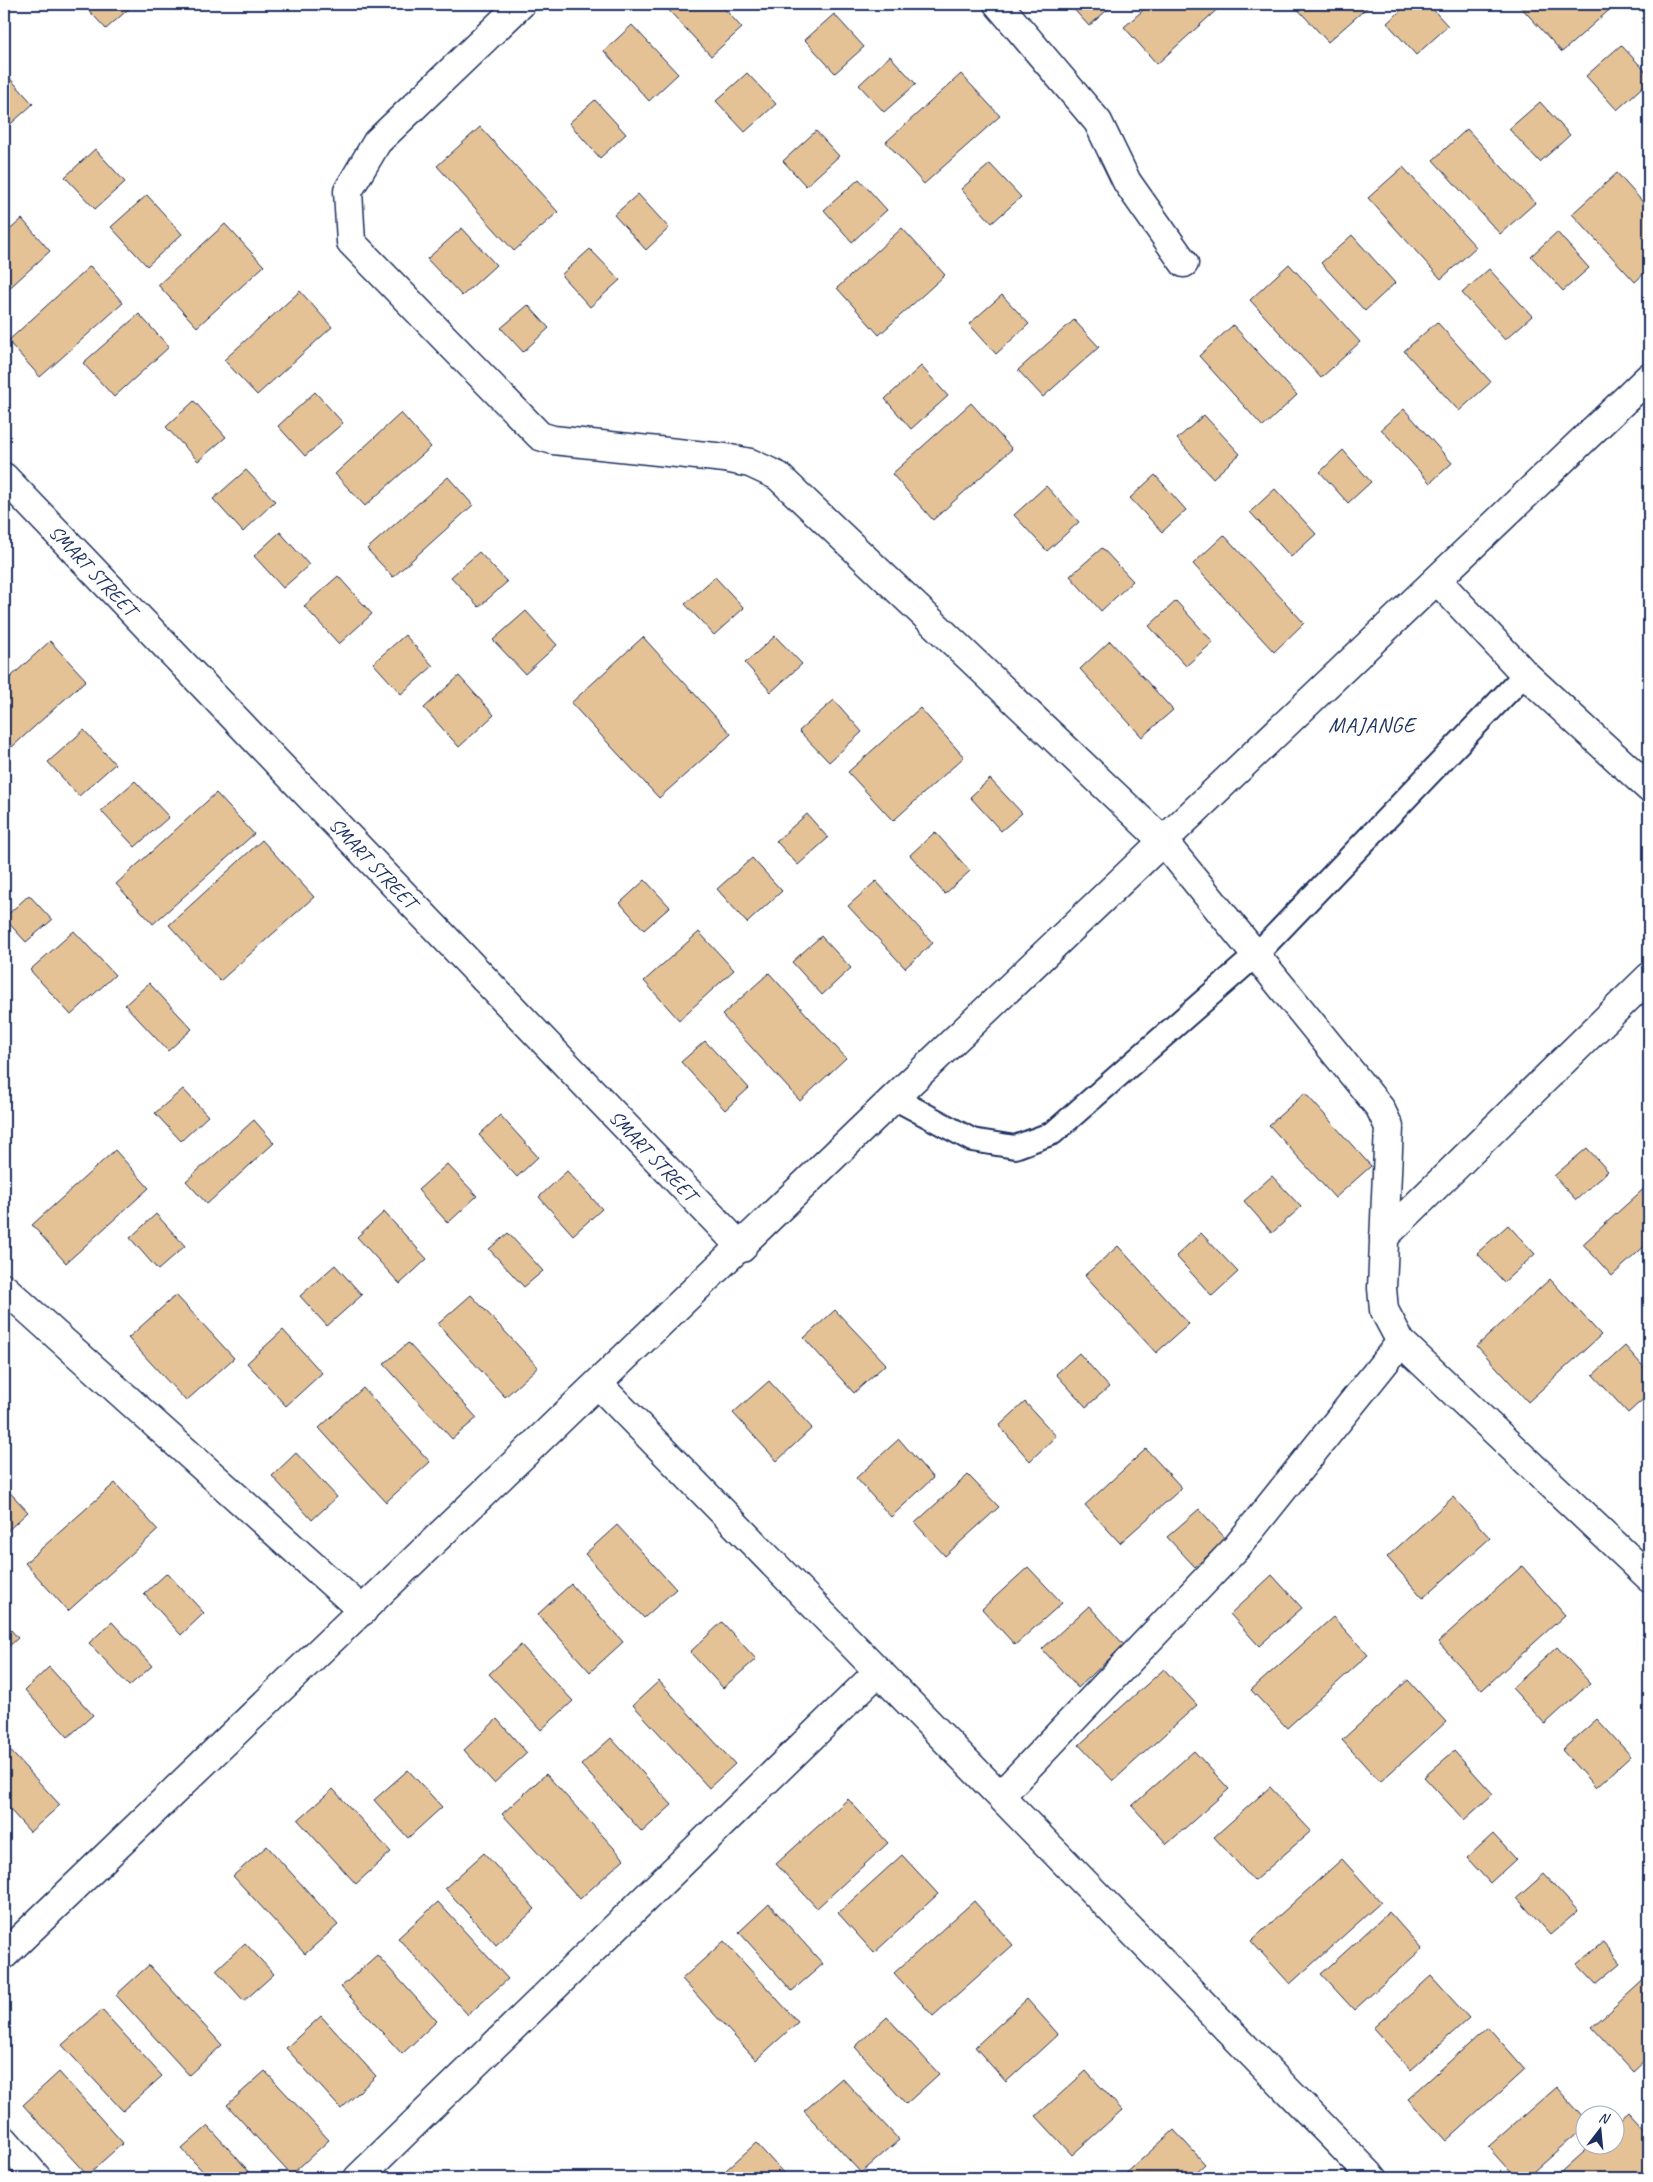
<svg xmlns="http://www.w3.org/2000/svg" width="1653" height="2182" font-family="Caveat,sans-serif">
	<style>
		.building { fill: #e4c296; stroke: #1b2f5e }
		.lines { fill: none; stroke-linecap: round; stroke-linejoin: round }
		.lane-casing { stroke: #1b2f5e; stroke-width: 26 }
		.street-casing { stroke: #1b2f5e; stroke-width: 31 }
		.lane { stroke: #fff; stroke-width: 22 }
		.street { stroke: #fff; stroke-width: 28 }
		.labels { text-anchor: middle; stroke-width: 4; stroke-linejoin: round; paint-order: stroke }
		.street-label { font-size: 20px; fill: #1b2f5e; stroke: #fff }
		.quarter-label { font-size: 22px; letter-spacing: 1px; fill: #1b2f5e; stroke: #fff }
	</style>
	<rect width="100%" height="100%" fill="#fff"/>
	<filter id="ink" filterUnits="userSpaceOnUse"><feTurbulence type="fractalNoise" baseFrequency=".02" numOctaves="2"/><feDisplacementMap in="SourceGraphic" scale="10" xChannelSelector="R" yChannelSelector="G"/><feConvolveMatrix kernelMatrix="1 2 1 2 8 2 1 2 1" color-interpolation-filters="sRGB"/></filter>
	<g filter="url(#ink)">
		<!-- building -->
		<path class="building" d="M83,4H132L133,5L106,29Z
			M663,4H720L742,28L711,56Z
			M1069,4H1114L1089,26Z
			M1150,4H1223L1157,64L1124,27Z
			M1293,4H1371L1328,42Z
			M1408,4H1428L1448,26L1416,55L1387,23Z
			M1518,4H1616L1562,52Z
			M834,14L864,47L835,73L805,40Z
			M632,25L678,74L649,101L604,51Z
			M1621,45L1649,75V81L1617,110L1586,76Z
			M890,56L916,84L884,112L859,85Z
			M747,73L776,104L745,132L716,101Z
			M6,74L33,104L4,130V77Z
			M961,74L1000,116L924,184L886,142Z
			M595,100L626,134L600,158L569,123Z
			M1540,102L1570,135L1540,162L1509,129Z
			M480,127L558,212L514,251L437,166Z
			M1467,129L1535,203L1500,234L1433,160Z
			M816,131L839,156L806,186L783,161Z
			M95,149L125,182L95,209L65,177Z
			M990,164L1021,197L992,223L961,189Z
			M1403,167L1476,247L1441,279L1368,198Z
			M1617,173L1649,209V269L1635,282L1572,214Z
			M859,179L887,210L852,242L824,210Z
			M638,194L669,228L646,250L614,215Z
			M147,195L182,234L147,266L111,227Z
			M22,219L50,251L4,293V235Z
			M225,224L264,266L197,327L158,285Z
			M462,228L496,265L462,296L427,259Z
			M902,228L945,275L879,335L837,288Z
			M1557,232L1589,268L1563,291L1531,256Z
			M1352,235L1395,283L1365,311L1321,263Z
			M590,249L620,280L590,307L561,275Z
			M1289,264L1360,342L1321,378L1250,300Z
			M90,266L123,303L40,377L8,341Z
			M1489,269L1532,316L1505,340L1462,293Z
			M300,291L332,327L257,395L224,360Z
			M1002,295L1029,324L996,354L969,324Z
			M528,305L549,328L523,352L501,328Z
			M139,314L169,347L114,397L83,363Z
			M1074,320L1099,347L1043,397L1018,370Z
			M1437,322L1491,382L1459,411L1404,351Z
			M1233,325L1297,395L1263,427L1199,356Z
			M921,366L948,396L911,429L885,399Z
			M315,392L343,423L305,456L278,426Z
			M194,401L226,437L198,461L166,427Z
			M971,403L1012,449L933,520L892,474Z
			M1404,409L1452,463L1430,483L1381,429Z
			M401,413L431,447L365,506L335,474Z
			M1204,415L1240,454L1213,478L1177,439Z
			M1343,450L1371,482L1348,503L1320,472Z
			M246,470L275,501L243,532L213,499Z
			M1155,475L1186,510L1162,532L1130,498Z
			M448,477L473,505L393,577L367,549Z
			M1046,486L1079,522L1047,551L1014,515Z
			M1275,489L1316,534L1291,557L1250,512Z
			M280,532L309,565L283,588L254,556Z
			M1224,535L1304,623L1274,652L1193,564Z
			M1102,548L1133,581L1101,611L1070,576Z
			M479,552L507,582L479,607L451,577Z
			M338,576L372,614L339,644L304,606Z
			M715,577L744,608L714,635L685,604Z
			M1176,601L1213,642L1186,666L1149,626Z
			M526,611L557,645L525,674L493,640Z
			M405,635L433,666L401,694L373,663Z
			M775,636L802,664L771,692L745,663Z
			M643,637L731,734L659,798L571,703Z
			M50,641L86,680L12,747L4,738V683Z
			M1110,641L1173,710L1142,737L1080,669Z
			M459,676L494,715L459,747L424,708Z
			M834,700L862,732L829,762L799,731Z
			M920,708L964,757L893,821L848,772Z
			M84,730L115,764L79,796L48,762Z
			M990,779L1022,813L1001,831L970,797Z
			M135,781L169,817L135,847L101,811Z
			M216,793L254,834L153,924L116,884Z
			M807,814L828,838L798,865L776,841Z
			M935,832L970,871L945,894L910,855Z
			M262,840L314,897L220,981L169,925Z
			M752,858L782,891L747,923L717,889Z
			M645,880L670,907L644,930L620,903Z
			M876,881L933,943L905,968L848,906Z
			M29,895L52,920L26,942L4,918Z
			M74,931L115,975L71,1015L30,970Z
			M699,932L734,970L679,1020L644,981Z
			M821,936L851,968L822,995L792,962Z
			M769,973L846,1058L800,1101L722,1015Z
			M149,983L192,1029L168,1051L125,1005Z
			M705,1041L749,1088L725,1110L681,1062Z
			M183,1089L208,1116L181,1141L155,1113Z
			M1305,1093L1371,1166L1335,1198L1269,1125Z
			M500,1115L538,1157L517,1177L479,1135Z
			M254,1120L274,1143L207,1204L186,1181Z
			M1587,1148L1608,1171L1576,1200L1554,1176Z
			M115,1150L149,1188L66,1263L32,1225Z
			M447,1164L477,1196L448,1223L418,1190Z
			M567,1171L602,1209L573,1235L539,1197Z
			M1272,1176L1301,1207L1272,1233L1244,1201Z
			M1649,1184V1242L1612,1276L1583,1244Z
			M384,1212L427,1259L400,1284L357,1237Z
			M156,1214L185,1246L158,1270L130,1238Z
			M1508,1225L1535,1254L1504,1282L1477,1253Z
			M508,1233L543,1271L524,1287L489,1249Z
			M1201,1233L1238,1272L1212,1296L1176,1256Z
			M1118,1246L1189,1324L1156,1353L1085,1275Z
			M335,1265L362,1295L327,1326L300,1296Z
			M1550,1279L1601,1335L1528,1402L1477,1346Z
			M176,1295L234,1358L186,1401L128,1338Z
			M471,1295L538,1367L505,1397L438,1324Z
			M835,1310L886,1364L854,1393L804,1338Z
			M283,1330L322,1373L286,1406L247,1363Z
			M408,1343L477,1418L452,1439L384,1364Z
			M1625,1346L1649,1373V1394L1628,1413L1593,1375Z
			M1079,1353L1109,1387L1086,1407L1056,1374Z
			M769,1381L812,1428L777,1461L733,1413Z
			M363,1388L430,1462L386,1502L319,1428Z
			M1025,1402L1056,1436L1030,1461L999,1426Z
			M899,1439L933,1478L891,1517L856,1478Z
			M1146,1449L1182,1488L1120,1543L1085,1505Z
			M296,1453L337,1497L312,1520L272,1476Z
			M968,1475L999,1507L945,1556L915,1523Z
			M115,1483L158,1530L68,1611L25,1563Z
			M4,1486L28,1512L4,1534Z
			M1453,1497L1490,1538L1423,1598L1387,1557Z
			M1199,1509L1226,1539L1195,1567L1167,1537Z
			M617,1525L676,1589L644,1618L585,1554Z
			M1522,1566L1565,1615L1482,1690L1438,1642Z
			M1028,1567L1062,1603L1015,1645L982,1609Z
			M167,1573L204,1613L181,1635L144,1594Z
			M1272,1575L1302,1608L1259,1646L1230,1614Z
			M571,1584L623,1642L590,1672L538,1614Z
			M1089,1606L1124,1645L1078,1688L1042,1649Z
			M1333,1617L1368,1655L1287,1728L1251,1690Z
			M4,1622L18,1638L4,1651Z
			M112,1622L152,1666L129,1686L89,1643Z
			M722,1622L756,1659L723,1688L690,1652Z
			M521,1645L573,1701L541,1730L489,1674Z
			M1557,1647L1590,1683L1545,1724L1512,1688Z
			M49,1667L93,1715L68,1737L25,1690Z
			M1164,1669L1197,1705L1113,1781L1079,1745Z
			M1408,1680L1446,1722L1380,1782L1342,1740Z
			M659,1681L735,1764L709,1788L633,1705Z
			M497,1719L527,1753L494,1783L464,1750Z
			M1597,1719L1631,1756L1596,1788L1562,1750Z
			M611,1738L672,1805L642,1832L581,1765Z
			M5,1745L60,1805L30,1832L4,1803Z
			M1194,1751L1229,1789L1167,1844L1132,1806Z
			M1454,1751L1493,1794L1464,1820L1424,1777Z
			M408,1770L442,1807L408,1838L374,1800Z
			M546,1774L624,1859L580,1899L502,1814Z
			M1270,1787L1311,1831L1254,1881L1214,1837Z
			M333,1789L391,1852L356,1884L298,1820Z
			M848,1799L888,1843L817,1908L776,1864Z
			M1493,1834L1516,1859L1490,1883L1467,1858Z
			M267,1846L338,1925L305,1954L233,1876Z
			M484,1853L535,1909L496,1945L445,1888Z
			M902,1855L938,1894L874,1953L838,1913Z
			M1342,1859L1381,1902L1290,1984L1251,1941Z
			M1544,1874L1578,1911L1550,1935L1517,1898Z
			M974,1901L1013,1945L933,2016L894,1973Z
			M438,1902L508,1979L468,2015L398,1938Z
			M769,1904L823,1964L792,1991L739,1932Z
			M1389,1912L1422,1949L1354,2010L1321,1974Z
			M724,1941L798,2022L756,2060L682,1979Z
			M1603,1942L1621,1963L1596,1984L1577,1964Z
			M245,1943L274,1974L244,2001L216,1970Z
			M377,1955L437,2021L402,2054L341,1987Z
			M149,1965L222,2045L189,2075L116,1995Z
			M1649,1975V2057L1633,2072L1592,2027Z
			M1431,1976L1469,2018L1411,2070L1373,2028Z
			M1027,1999L1058,2034L1006,2082L975,2047Z
			M102,2010L162,2076L123,2111L62,2045Z
			M321,2016L376,2076L341,2109L286,2048Z
			M887,2017L939,2074L906,2104L855,2047Z
			M1488,2027L1525,2069L1446,2141L1408,2099Z
			M265,2071L329,2140L291,2175L227,2105Z
			M1086,2071L1122,2110L1072,2155L1036,2116Z
			M59,2072L123,2143L87,2175L23,2105Z
			M842,2078L899,2140L861,2173L804,2111Z
			M1556,2087L1586,2120V2125L1526,2178H1516L1488,2147Z
			M1628,2113L1649,2136V2173L1643,2178H1555L1593,2144H1616V2124Z
			M208,2126L255,2178H209L182,2149Z
			M1174,2130L1205,2164L1190,2178H1121Z
			M756,2143L788,2178H732L725,2171Z"/>
		<g class="lines">
			<!-- lane casing -->
			<g class="lane-casing">
				<path id="lane" d="M894,1098L972,1140L1015,1147L1053,1133L1256,955L1525,674"/>
			</g>
			<!-- street casing -->
			<g class="street-casing">
				<g id="street">
					<path d="M521,4L377,142L348,191L351,242L540,436L553,440L725,458L750,463L778,476L1164,842L1380,1108L1389,1127L1382,1288L1384,1310L1401,1342L1649,1577"/>
					<path d="M998,4L1098,122L1127,182L1184,263"/>
					<path id="s1" d="M4,477L742,1248"/>
					<path d="M1437,580L1525,674L1649,788"/>
					<path d="M1384,1237L1649,977"/>
					<path d="M4,1288L363,1611"/>
					<path d="M599,1385L1373,2178"/>
					<path d="M1001,1795L1236,1548L1401,1342"/>
					<path d="M4,1955L894,1098L1649,377"/>
					<path d="M4,2140L37,2178"/>
					<path d="M358,2178L879,1671"/>
				</g>
			</g>
			<!-- lane -->
			<use href="#lane" class="lane"/>
			<!-- street -->
			<use href="#street" class="street"/>
		</g>
	</g>
	<g class="labels">
		<!-- street labels -->
		<g class="street-label">
			<text dy="7" stroke="none"><textPath href="#s1" startOffset="129">SMART STREET</textPath></text>
			<text dy="7" stroke="none"><textPath href="#s1" startOffset="534">SMART STREET</textPath></text>
			<text dy="7" stroke="none"><textPath href="#s1" startOffset="939">SMART STREET</textPath></text>
		</g>
		<!-- quarter labels -->
		<g class="quarter-label">
			<text x="1372" y="732">MAJANGE</text>
		</g>
	</g>
	<!-- margin -->
	<rect width="1653" height="2182" fill="none" stroke="#fff" stroke-width="20"/>
	<rect x="10" y="10" width="1633" height="2162" fill="none" stroke="#1b2f5e" stroke-width="2" filter="url(#ink)"/>
	<!-- north arrow -->
	<g transform="translate(1600 2130) rotate(16)"><circle r="24" fill="#ffffff" stroke="#a4acbf"/>
	<path d="M0-4L9 19L0 12L-9 19Z" fill="#1b2f5e"/>
	<text y="-8" font-size="14" font-weight="bold" text-anchor="middle" fill="#1b2f5e">N</text>
	</g>
</svg>
